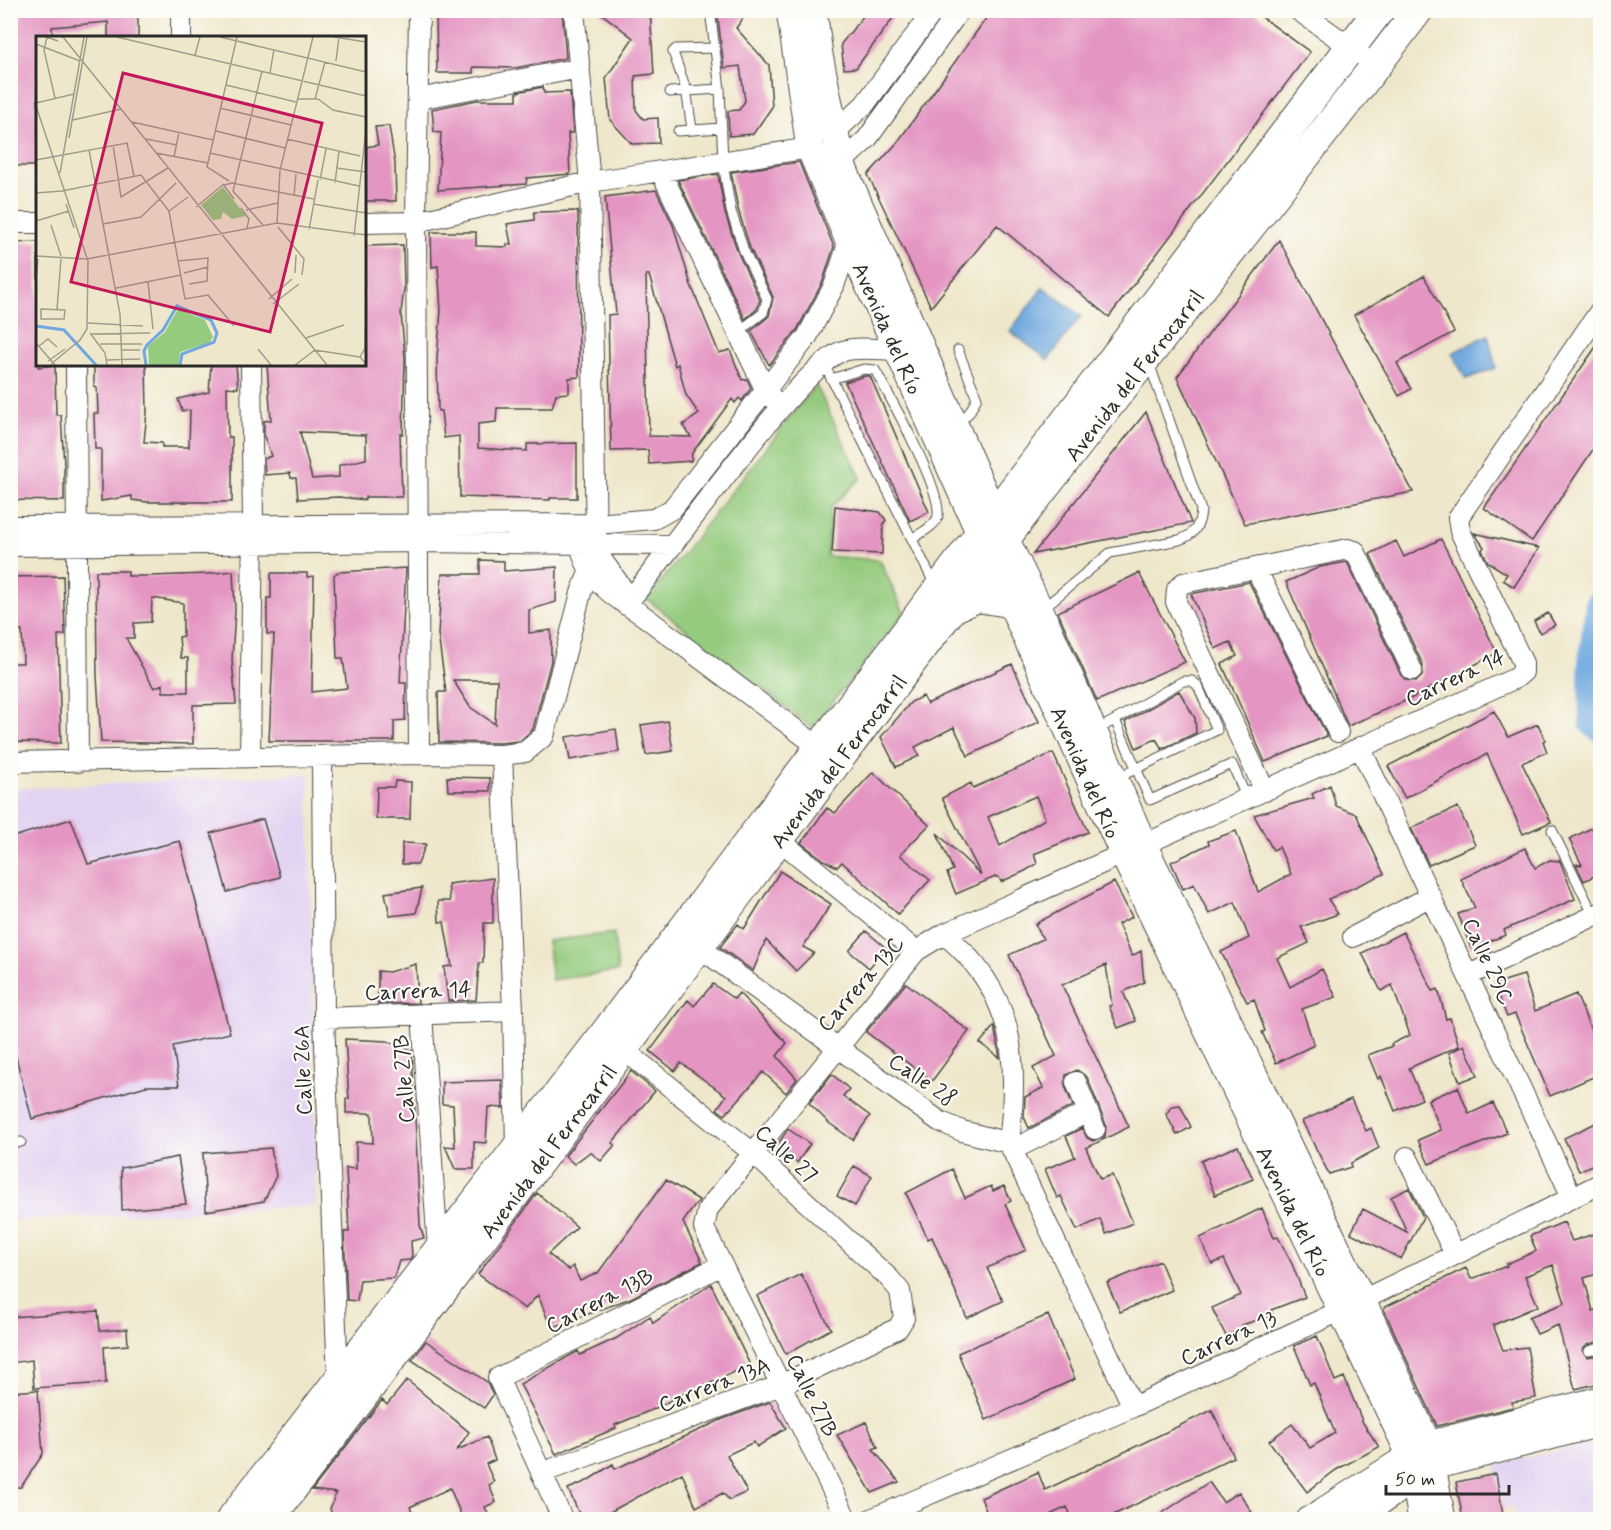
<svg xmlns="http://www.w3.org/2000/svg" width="1611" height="1530" font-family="Mynerve,sans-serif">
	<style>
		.built { fill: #e3d3f2 }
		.green { fill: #94cb7e; stroke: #607b54; stroke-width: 1.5 }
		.water { fill: #70a9df; stroke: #4e6a85; stroke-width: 1.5 }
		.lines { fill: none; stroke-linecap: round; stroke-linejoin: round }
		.river { stroke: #70a9df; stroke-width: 30 }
		.building { fill: #e495c2; fill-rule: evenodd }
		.lane-casing { stroke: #484743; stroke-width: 11 }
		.street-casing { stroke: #484743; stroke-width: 22 }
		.secondary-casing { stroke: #484743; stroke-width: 29 }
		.primary-casing { stroke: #484743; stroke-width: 32 }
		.lane { stroke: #fff; stroke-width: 9 }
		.street { stroke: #fff; stroke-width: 20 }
		.secondary { stroke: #fff; stroke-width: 27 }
		.primary { stroke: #fff; stroke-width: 30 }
		.labels { text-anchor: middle; stroke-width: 4.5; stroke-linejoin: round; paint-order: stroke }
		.street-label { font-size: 22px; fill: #2b2b2b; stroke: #fdfcf7 }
		.inset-river { fill: none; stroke: #70a9df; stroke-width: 3 }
		.inset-road { fill: none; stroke: #a19c8b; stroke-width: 1.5 }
		.view { fill: #c2185b; fill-opacity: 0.15; stroke: #c2185b; stroke-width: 3 }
		.inset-edge { fill: none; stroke: #2b2b2b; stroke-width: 3 }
	</style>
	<rect width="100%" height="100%" fill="#fdfcf7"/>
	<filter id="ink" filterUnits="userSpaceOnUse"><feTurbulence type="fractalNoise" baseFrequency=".0167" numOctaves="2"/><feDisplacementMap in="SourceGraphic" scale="12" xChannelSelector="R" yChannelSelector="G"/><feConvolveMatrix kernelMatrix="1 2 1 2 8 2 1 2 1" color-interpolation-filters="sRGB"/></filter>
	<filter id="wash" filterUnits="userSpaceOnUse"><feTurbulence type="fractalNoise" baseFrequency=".008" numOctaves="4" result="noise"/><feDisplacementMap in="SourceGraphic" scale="24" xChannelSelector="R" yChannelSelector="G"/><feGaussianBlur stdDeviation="1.35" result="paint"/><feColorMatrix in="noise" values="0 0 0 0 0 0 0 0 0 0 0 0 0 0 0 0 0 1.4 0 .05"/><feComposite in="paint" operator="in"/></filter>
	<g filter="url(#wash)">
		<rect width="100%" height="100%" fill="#efe7cb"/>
		<!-- built -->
		<path class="built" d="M309,774L316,1206L11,1220L10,789Z
			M1589,1444L1600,1497V1519L1537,1520L1536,1517L1515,1519L1513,1507L1504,1509L1495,1465Z"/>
		<!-- green -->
		<path class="green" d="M816,385L861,478L831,507L827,556L880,560L904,613L812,728L647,599Z
			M614,933L618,971L552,980L547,941Z"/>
		<!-- water -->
		<path class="water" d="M1043,287L1081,316L1048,360L1010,331Z
			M1488,335L1496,368L1466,379L1452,353Z"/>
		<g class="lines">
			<!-- river -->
			<path class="river" d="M1600,605L1593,662L1594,722L1600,727"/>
		</g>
		<g id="blocks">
			<!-- building -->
			<path class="building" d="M10,10H138V38H108V22L52,27V38H38V166H10Z
				M454,10V13H479L562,10L566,58L515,68L473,67V73H437L436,11Z
				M597,10H650L654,74L635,76L636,110L643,119L658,118L659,143L632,144L610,120L606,78L633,38Z
				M717,10H749L736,28L769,65L772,107L753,134L729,136L728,111L739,110L745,101L740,66L724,68Z
				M868,10H899L856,68L844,69L841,44Z
				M992,10H1252L1310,52L1109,317L997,225L931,307L868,175L897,143Z
				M543,87L544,93L570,92L573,133H568L570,174L527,178L526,184L438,190L441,133L434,132L432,109L477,100H517V92Z
				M389,126L395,164L396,201H364L366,147L378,145L375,127Z
				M799,162L834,247L823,281L797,330L769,365L751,331L769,316L773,297L750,248L738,209L731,172Z
				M718,174L725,213L738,253L760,300L757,309L745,319L678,180Z
				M656,190L673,225L691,285L719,353L730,350L742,380L747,379L751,388L742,401L739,398L735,403L732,399L692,453L691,461L649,464L648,450L611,451L608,315L616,314L605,197ZM646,275H649L675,366L678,364L686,395L699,414L683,425L691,437L649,436Z
				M578,211L579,377L569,378V393L556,394L552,408H497L496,422L478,424V448L527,451V444L577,443V498H550V500L460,497L459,436L444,438L441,411H438L437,358L441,310L438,266L432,267L431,232H476V246L507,247V244H511L507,224L534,220V212Z
				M1279,240L1413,492L1245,524L1177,377Z
				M38,242V367L55,365L56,415H61L64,465V501L10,500V243Z
				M403,245L404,288L401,313L405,358L403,434H400L402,497H365V500L339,497L298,499L296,478H291L290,473L265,475L264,459L271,456L264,436V421L271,420L267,364H364V246ZM300,432L366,435V459L339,465V477L312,479Z
				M1424,276L1454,332L1397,363L1411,389L1399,396L1354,315Z
				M1600,341V439L1532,541L1484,508Z
				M94,364H146L147,412L144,442L162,443V447H189L190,410L182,411L178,399L209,392L211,364H236L238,388L227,387L228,437H232V502H147L132,500V496L101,501V449H95L94,413H98L97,387H94Z
				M865,376H870L929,512L910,521L845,382Z
				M1146,412L1191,523L1033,554Z
				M835,506L880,512L886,520L883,524L882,554L832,552Z
				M1474,533L1539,548L1514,587L1503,580L1507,574L1488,562L1482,550L1484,547Z
				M1441,539L1497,653L1414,697L1348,726L1286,582L1320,567L1347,562L1401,675L1406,680L1417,681L1422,676L1423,665L1370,554L1396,541L1404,557Z
				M480,560L504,561V571L557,567L556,602L529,610V633L551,630V661L533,729L520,741L501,743L439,742L438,692H446L438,634L442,574H480ZM453,680H497L495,724L470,707Z
				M406,568L400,683H406L405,720L394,721V741H269L274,634H267V598H271V573H307V577L314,576L312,692L347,688L343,658H337L334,575L338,572Z
				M96,571H128V576H150L207,574L233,571L235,610L232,660L236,704L193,705V744L101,742L97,675ZM152,598L183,603V636L179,637L181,658H188V692H163V684L154,688L126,638H134V623L151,622Z
				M1139,573L1185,662L1097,701L1058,612Z
				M63,576L65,635H58L61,743L10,742V663H23L22,631H10V577Z
				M1249,582L1327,736L1265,762L1222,664L1237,656L1230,642L1215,649L1191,594Z
				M1548,613L1555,625L1540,633L1534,621Z
				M1012,664L1039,722L968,756L954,727L915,747L919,756L896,767L881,737L911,702L923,696L927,704Z
				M1179,691L1195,718L1196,733L1162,749L1156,739L1136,748L1125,722Z
				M1494,711L1508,737L1538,724L1545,740L1543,741L1547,752L1522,763L1551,822L1523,834L1487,754L1405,798L1388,766Z
				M668,721L673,751L646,755L641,725Z
				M616,729L619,752L570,760L566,737Z
				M1053,753L1088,832L1034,854L1037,864L1025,871L1001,882L999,877H995L956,894L947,873L953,870L937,833L981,875L942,798L971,783L973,788ZM1036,796L1045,819L1000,846L988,817Z
				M873,772L929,825L900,855L930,880L898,914L842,862L837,867L824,860L801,843L827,808L835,813Z
				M447,777L490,778V791H448Z
				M395,781L411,782L410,819H376L377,787H394Z
				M1330,785L1336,806L1356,814L1384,874L1328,899L1338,914L1301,927L1309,943L1277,958L1290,987L1322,969L1336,997L1302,1009L1314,1045L1276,1063L1262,1032L1265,1031L1254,999L1247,1002L1221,952L1249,938L1235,902L1209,914L1194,884L1183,889L1171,862L1209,844L1208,841L1236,831L1258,892L1291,874L1279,847L1273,850L1254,815L1314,798L1312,794Z
				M1458,807L1475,845L1429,865L1411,828Z
				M71,819L88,864L180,841L230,1033L173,1046L179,1086H146L32,1119L10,1034V838Z
				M263,819L280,877L227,892L211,833Z
				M1600,824V873L1584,881L1576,864L1582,865L1569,839Z
				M402,843L426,844L418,864H402Z
				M1525,848L1535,868L1550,860L1560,861L1575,899L1504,930L1506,935L1471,948L1458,914L1475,908L1461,879Z
				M780,871L831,904L803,947L814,953L796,971L766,940L753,971L720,947L738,924L744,929Z
				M493,878V923H484L483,963H479L476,1000L448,1001L444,967L452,966L444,922H439L438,901H450L448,884Z
				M1114,882L1132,917L1118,924L1132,956L1141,951L1144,982L1123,992L1136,1021L1118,1028L1109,1006L1112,1005L1106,965L1062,985L1129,1127L1086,1148L1100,1179L1112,1175L1133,1223L1106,1234L1100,1219L1077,1230L1061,1196L1057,1198L1045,1169L1075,1157L1066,1136L1082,1128L1087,1138L1093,1141L1105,1136L1106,1125L1087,1077L1077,1070L1066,1075L1065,1086L1073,1106L1029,1128L1024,1117L1025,1097L1043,1088L1033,1068L1056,1056L1009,955L1043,939L1035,924Z
				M422,888L416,913L390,916L385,893Z
				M866,931L886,948L869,968L849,951Z
				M1403,932L1433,991L1438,989L1446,1019L1450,1018L1459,1046L1409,1068L1422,1099L1395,1111L1381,1076L1378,1079L1368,1055L1392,1046L1391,1044L1410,1035L1392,985L1381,991L1362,953Z
				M416,964L418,1003L378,1004V971L389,972Z
				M1524,975L1535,1011L1576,994L1600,1052V1074L1550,1096L1515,1014L1507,1017L1494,984Z
				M906,983L969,1031L932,1081L866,1032Z
				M713,984L734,999L739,993L787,1043L777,1056L797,1079L786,1093L763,1072L725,1115L717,1109L726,1096L681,1063L675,1071L650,1051L688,1000L694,1006Z
				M994,1026L995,1031L1000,1058L980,1043Z
				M345,1039L387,1041L412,1050L420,1225L424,1238L411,1241L412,1256L410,1260L399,1261L394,1278L360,1280L357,1301L347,1300L344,1232H349L346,1168L356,1169V1142L373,1143L372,1113H346V1099H349Z
				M1464,1045L1478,1075L1460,1082L1449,1053Z
				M631,1071L655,1091L612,1143L615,1145L601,1161L590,1152L574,1164L565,1156Z
				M832,1074L849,1089L843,1096L870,1116L853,1140L829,1123L809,1103Z
				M502,1080L503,1108L488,1107L486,1143L474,1142V1169H455L445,1146L455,1147L453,1105L442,1104V1082Z
				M1458,1087L1469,1114L1493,1103L1507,1133L1429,1164L1418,1140L1441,1130L1428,1100Z
				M1351,1099L1366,1131L1371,1128L1379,1148L1351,1163V1167L1329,1174L1302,1121Z
				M1180,1105L1191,1127L1177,1135L1166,1114L1172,1106Z
				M1600,1121V1161L1579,1171L1564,1138Z
				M788,1129L810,1144L797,1163L775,1148Z
				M1238,1146L1253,1179L1215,1195L1201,1161Z
				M271,1148L276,1176L264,1201L206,1211L203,1153Z
				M178,1157L186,1204L122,1210L121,1168Z
				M854,1166L872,1176L855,1206L837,1196Z
				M952,1169L965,1198L991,1186L993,1191L1004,1186L1011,1201L1005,1204L1026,1250L987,1268L1003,1301L967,1318L932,1237L928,1239L906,1193Z
				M666,1180L699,1200L683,1222L702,1262L631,1298L551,1328L538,1295L525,1309L478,1274L537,1193L577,1227L548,1254L569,1270L573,1266L580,1281L598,1273Z
				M1409,1188L1423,1217L1401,1259L1351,1233L1363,1209L1407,1232L1391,1197Z
				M1262,1208L1274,1238L1278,1237L1292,1264L1305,1297L1271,1310L1273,1315L1242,1325L1244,1328L1226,1336L1212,1308L1241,1295L1224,1259L1212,1264L1200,1238Z
				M1564,1222L1572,1241L1600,1232V1273L1584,1278L1593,1311L1600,1308V1341L1587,1345L1582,1350L1587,1357L1600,1355V1383L1575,1389L1558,1325L1537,1334L1529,1317L1565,1303L1553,1265L1525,1276L1538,1306L1493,1325L1503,1350L1527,1347L1536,1398L1512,1402L1513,1407L1437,1426L1384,1310L1385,1307L1466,1268L1471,1279L1507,1266L1506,1264L1536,1251L1530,1236Z
				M1160,1261L1172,1290L1120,1312L1107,1283Z
				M801,1274L831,1329L786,1354L757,1296Z
				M711,1284L750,1365L689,1393L688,1391L654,1409L615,1425L616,1428L556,1454L520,1384L578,1351L580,1355L617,1338L650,1316L653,1323Z
				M98,1311L100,1331L127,1329L128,1345L104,1347L106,1383L34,1388L32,1360L10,1363V1317Z
				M1048,1315L1075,1379L986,1420L958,1353Z
				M1317,1336L1335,1381L1344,1377L1363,1423L1379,1447L1336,1470L1307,1492L1269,1441L1292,1424L1310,1448L1335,1433L1314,1383L1310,1385L1294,1346Z
				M426,1341L487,1382L493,1395L484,1408L412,1360Z
				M407,1380L469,1432L457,1450L487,1437L495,1460L486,1464L494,1482L489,1485L496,1502L485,1507L491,1520H463L450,1488L410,1507L415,1520H334L330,1509L336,1493L312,1490L382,1400L387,1405Z
				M38,1390L43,1454L21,1487L10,1488V1392Z
				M770,1402L786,1428L757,1447L754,1442L727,1455L747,1492L729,1500L723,1493L696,1507L682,1473L608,1513L590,1520H582L568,1489L587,1481L613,1464L615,1469L723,1419Z
				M1212,1410L1234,1457L1103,1520H1073L1067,1507L1039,1520H990L981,1498L1038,1472L1045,1490Z
				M866,1422L878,1447L873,1449L899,1482L872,1493L837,1435Z
				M1496,1474L1504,1520H1463L1456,1482Z
				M1209,1482L1223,1502L1239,1492L1257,1520H1152Z"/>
		</g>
	</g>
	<g filter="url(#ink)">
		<use href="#blocks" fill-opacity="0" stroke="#484743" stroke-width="1.5"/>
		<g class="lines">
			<!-- lane casing -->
			<g class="lane-casing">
				<path id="lane" d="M699,10L710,14L711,18L720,89L723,163L731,211L744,251L767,299L763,313L738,332
					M670,92L720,89
					M692,129L686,89L673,52L676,49L715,48
					M678,131L722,128
					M823,362L935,585
					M831,379L864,369L875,370C890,397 941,487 938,515C937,526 920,533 912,539
					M957,423L969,413L977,398L958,350
					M1042,609L1110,553L1179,540C1194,535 1200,526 1201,510L1149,363
					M1115,720L1183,681H1192L1198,686L1217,730L1117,778
					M1096,730L1115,720L1150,800L1232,764L1247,799
					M1552,830L1594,916
					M10,1144L21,1142
					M1589,1351L1600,1348"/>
			</g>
			<!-- street casing -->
			<g class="street-casing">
				<path id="street" d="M181,10V38
					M574,10L590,182L596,543L600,557L630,599
					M1298,10L1360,54
					M418,99L580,68
					M833,134L865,104L934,10
					M841,163L867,139L960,10
					M661,172L766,391L772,398
					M10,223H38
					M364,223L416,222L590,182L810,148
					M76,364L78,762
					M10,526L596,524L654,519L672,509L807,337L834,286L849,241
					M580,532C579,574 609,594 641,614L828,754
					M10,546L420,542L673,545
					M1255,567L1338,732
					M626,605C662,562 804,361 843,351C859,346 881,350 898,350
					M1360,747L1572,1197
					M419,754L416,222L419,10
					M502,755L513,1011L516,1148
					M250,757L253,523L251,364
					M322,757L324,1018L338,1380
					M10,762L419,754L502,755L525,752L544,736L581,593L589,572
					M1265,791L1176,602L1177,589L1183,583L1348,549L1355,551L1412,670
					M778,839L916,951
					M944,934C1015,992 1019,1057 1009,1143
					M1353,937L1431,896
					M700,948L939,1121L962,1131L1009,1143L1133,1407
					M1469,975L1600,913
					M422,1014L438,1249
					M324,1018L513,1011
					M1076,1082L1095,1129
					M1012,1150L1088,1112
					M1407,1157L1455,1254
					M541,1473L781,1385L898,1328L904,1318L900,1291L889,1278L753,1153L614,1042
					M563,1520L498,1378L722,1265
					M847,1520L704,1228L708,1209L916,951L944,934L1516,678L1523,672V663L1460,531L1458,518L1600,311
					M869,1520L1133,1407L1342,1310L1600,1184"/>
			</g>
			<!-- secondary casing -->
			<g class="secondary-casing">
				<path id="secondary" d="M790,10L810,148L849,241L1124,855L1411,1456L1422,1520
					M813,10L819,55L841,163L994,516L1040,610L1144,846L1362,1300L1428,1445L1442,1520
					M1310,1520L1428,1445L1600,1400
					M1351,1520L1434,1466L1600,1423"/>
			</g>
			<!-- primary casing -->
			<g class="primary-casing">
				<path id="primary" d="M952,608L977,597L1009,602
					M231,1520L604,1035L979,535L1379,10
					M268,1520C519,1195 758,862 1007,536C1142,359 1284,188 1418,10"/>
			</g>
			<!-- lane -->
			<use href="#lane" class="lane"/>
			<!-- street -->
			<use href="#street" class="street"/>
			<!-- secondary -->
			<use href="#secondary" class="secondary"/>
			<!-- primary -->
			<use href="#primary" class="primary"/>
		</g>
	</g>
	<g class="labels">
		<!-- street labels -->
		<g class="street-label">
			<text transform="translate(888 328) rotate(66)" y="8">Avenida del Río</text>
			<text transform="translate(1134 375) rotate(-52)" y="8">Avenida del Ferrocarril</text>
			<text transform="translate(1455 677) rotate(-25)" y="8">Carrera 14</text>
			<text transform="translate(838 761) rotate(-53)" y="8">Avenida del Ferrocarril</text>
			<text transform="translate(1086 772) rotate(66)" y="8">Avenida del Río</text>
			<text transform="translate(1489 961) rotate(65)" y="8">Calle 29C</text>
			<text transform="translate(860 983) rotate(-49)" y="8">Carrera 13C</text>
			<text transform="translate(418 990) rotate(-2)" y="8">Carrera 14</text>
			<text transform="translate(302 1070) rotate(-92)" y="8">Calle 26A</text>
			<text transform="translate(403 1079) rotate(-94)" y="8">Calle 27B</text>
			<text transform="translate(923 1079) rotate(34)" y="8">Calle 28</text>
			<text transform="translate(548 1151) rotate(-53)" y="8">Avenida del Ferrocarril</text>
			<text transform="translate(787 1153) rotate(42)" y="8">Calle 27</text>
			<text transform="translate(1294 1211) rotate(64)" y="8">Avenida del Río</text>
			<text transform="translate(599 1300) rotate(-27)" y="8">Carrera 13B</text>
			<text transform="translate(1228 1337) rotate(-25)" y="8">Carrera 13</text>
			<text transform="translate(714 1384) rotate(-21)" y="8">Carrera 13A</text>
			<text transform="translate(813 1395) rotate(64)" y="8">Calle 27B</text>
		</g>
	</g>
	<!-- overview -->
	<g transform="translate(36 36)">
		<rect width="330" height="330" fill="#efe7cb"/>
		<path d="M187,151L210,180L196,183L187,176L185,183L177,184L165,169ZM142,273L169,284L177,301L173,307L144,316L143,329H113L112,310L129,296Z" fill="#94cb7e"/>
		<path class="inset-river" d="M0,290L28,294L60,329M110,329L108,315L111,309L127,294L141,270L175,284L181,297L178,306L146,318L144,329"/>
		<path class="inset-road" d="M27,1L291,329M81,1L330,60M184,1L330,36M298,1L330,6M0,8L44,25M159,19L164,1M300,25L303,1M226,35L197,155L227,189M234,37L238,13M190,49L260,66M19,62L8,14L11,1L22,5M261,63H282L297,74L330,81M279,63L289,26M0,67L38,58M0,70L52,225L51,293L44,304L15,328M184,72L255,89M37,84L85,73M96,86L177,104M180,95L249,112M33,102L51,1M110,103L141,109M251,103L324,120M77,109L85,161L132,132M53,114L84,278L86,329M120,117L172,127M174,117L323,150M138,121L143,96M0,124L91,107L98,140M300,132L330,136M24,137L48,1M284,144L290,113M193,145L171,131L201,1M299,147L303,115M187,148L198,163M188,149L196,147L278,163M0,157L26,155L105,139L133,175L149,263L172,259L198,290M258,160L260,138M30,168L38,192M277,168L330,177M160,171L188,148M205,172L213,183L211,192M210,174L242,167M133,175L152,161M0,185L33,175M241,187L244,134L277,1M67,188L105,181L140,147M15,189L25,220M242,191L268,223L266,239M273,194L282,144M318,200L330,94M0,220L51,223L241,187L330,199M142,225L172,222L171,245L153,248M148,237L172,231M259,237L260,219M0,244L2,223M112,246L117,293M80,252L145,239M233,263L256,243M237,268L263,248M5,273L29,274L28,283H5ZM21,273L25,223M52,287L107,290M54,297L69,317L71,329M55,298L114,297M270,302L308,289M0,307L19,329M64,308H106M3,310L12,303L21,311M222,313L235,329M85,314H104M324,321L329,312L330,277M70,324L104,323M12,325L29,313M259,329L279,314L324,321L330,328"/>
		<path class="view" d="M87,37L286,87L234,296L35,246Z"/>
		<rect width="330" height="330" class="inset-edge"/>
	</g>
	<!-- margin -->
	<rect width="1611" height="1530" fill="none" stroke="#fdfcf7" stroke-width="36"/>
	<!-- scale -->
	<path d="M1386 1485v9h123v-9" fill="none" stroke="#2b2b2b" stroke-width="3"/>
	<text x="1395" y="1485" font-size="18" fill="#2b2b2b" stroke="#fdfcf7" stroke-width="4.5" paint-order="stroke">50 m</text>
</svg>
